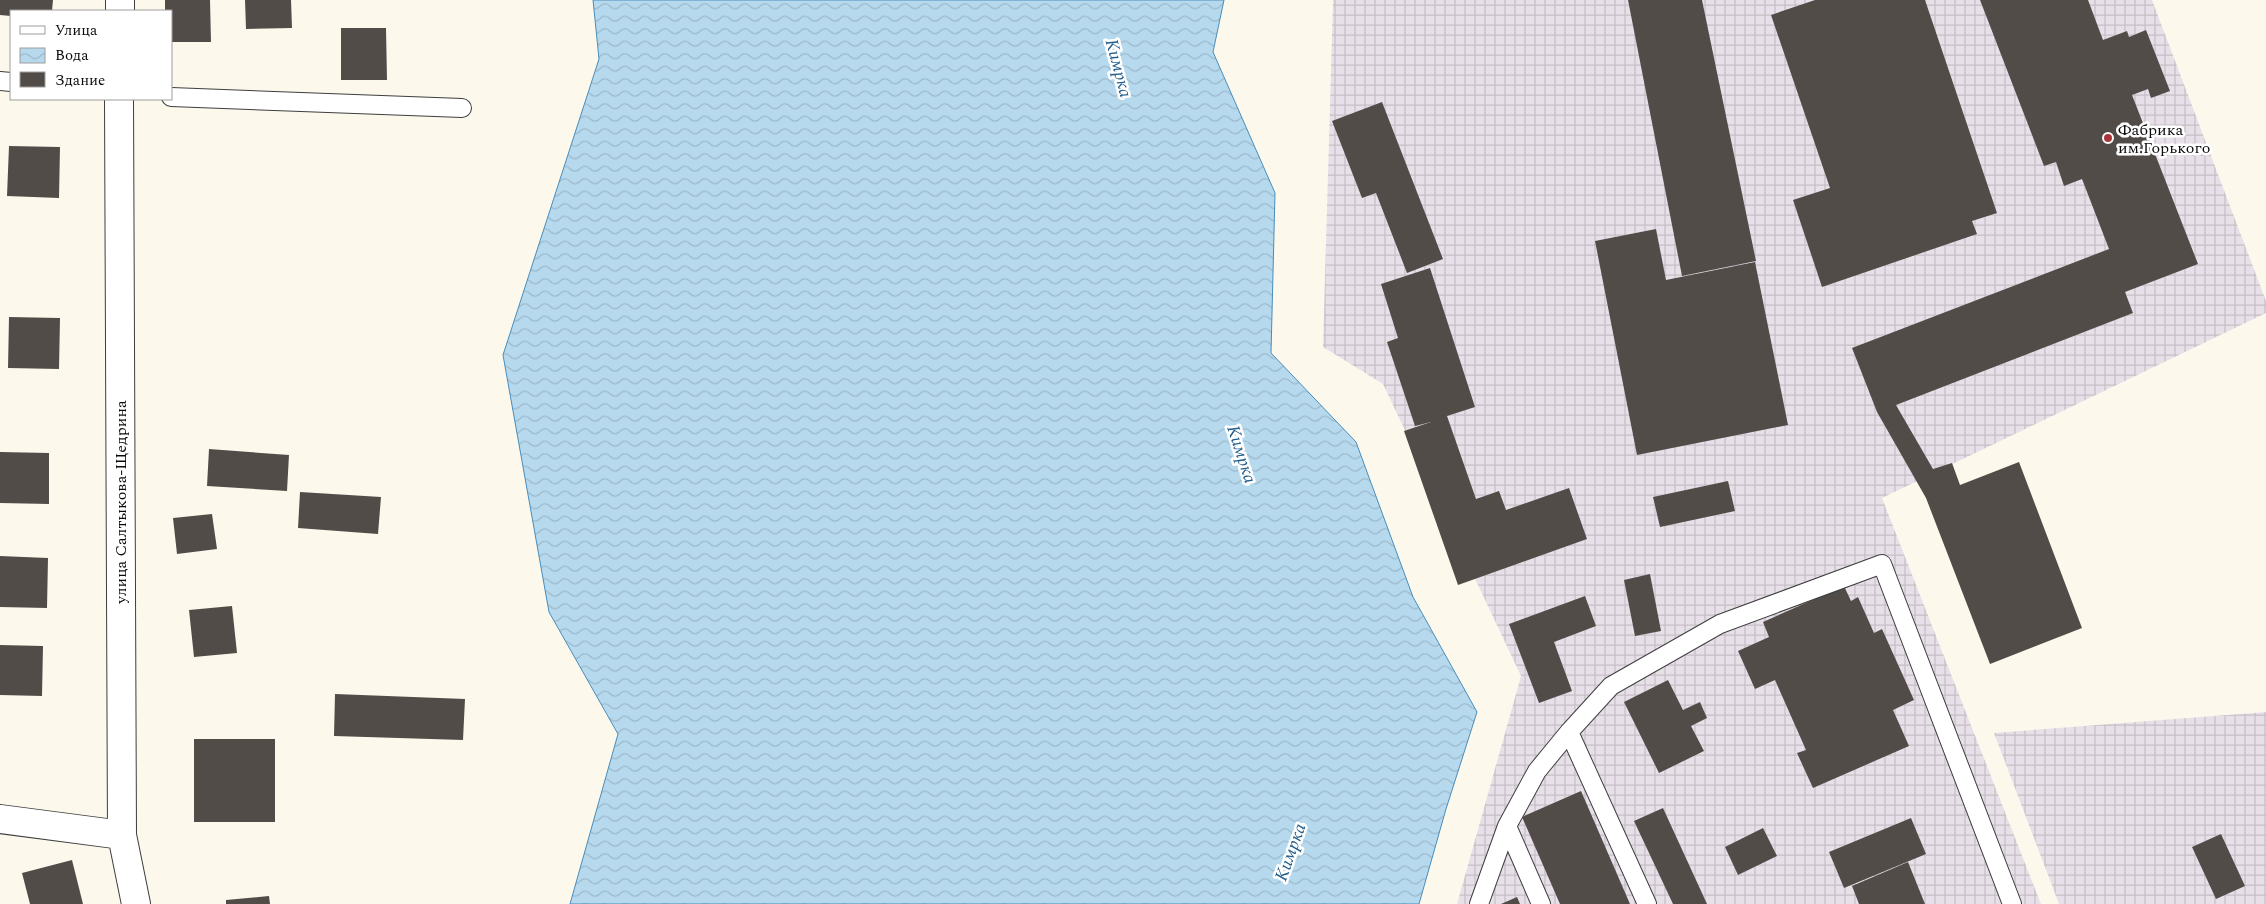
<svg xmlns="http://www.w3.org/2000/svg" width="2266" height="904" font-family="Spectral,serif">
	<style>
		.industrial { fill: url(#industrial-grid) }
		.water { fill: url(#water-waves); stroke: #478dbb }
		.building { fill: #524c49 }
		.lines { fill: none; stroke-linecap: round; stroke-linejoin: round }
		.service-casing { stroke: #3e3e3e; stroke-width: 20 }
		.minor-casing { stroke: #3e3e3e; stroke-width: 30 }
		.service { stroke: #fff; stroke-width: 18 }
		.minor { stroke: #fff; stroke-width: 28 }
		.poi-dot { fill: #a9353b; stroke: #fff; stroke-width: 2 }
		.labels { text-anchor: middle; stroke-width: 5; stroke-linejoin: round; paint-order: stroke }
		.poi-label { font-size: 16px; fill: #0b0b0b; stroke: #fff; text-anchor: start }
		.street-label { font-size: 16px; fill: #0b0b0b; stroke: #fff }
		.water-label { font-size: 18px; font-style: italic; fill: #255f8c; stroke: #fff }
	</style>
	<defs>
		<pattern id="industrial-grid" width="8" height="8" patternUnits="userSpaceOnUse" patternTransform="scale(1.25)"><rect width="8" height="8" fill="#e8e0e9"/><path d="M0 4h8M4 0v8" fill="none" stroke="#c6bfc6"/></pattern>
		<pattern id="water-waves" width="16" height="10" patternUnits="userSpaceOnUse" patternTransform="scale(1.25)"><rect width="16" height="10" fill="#b7d9ee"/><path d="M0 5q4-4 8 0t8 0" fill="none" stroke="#9cb9cb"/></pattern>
	</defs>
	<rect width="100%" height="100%" fill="#fcf9ec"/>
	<!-- industrial -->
	<path class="industrial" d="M1333,0H2152L2266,301V313L1882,498L2041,904H1457L1521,676L1383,384L1323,347Z
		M2266,712V904H2059L1994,733Z"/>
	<!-- water -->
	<path class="water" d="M593,0H1224L1213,52L1275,193L1271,353L1356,442L1413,597L1477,712L1446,809L1419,904H570L618,734L549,612L503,355L599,59Z"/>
	<!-- building -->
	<path class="building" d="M0,0H53L52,11H11V16L0,15Z
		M165,0H210L211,42H171V11H165Z
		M245,0H291L292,28L246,29Z
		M1628,0H1702L1756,261L1682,276Z
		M1815,0H1925L1997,213L1972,221L1977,234L1822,287L1793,200L1830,188L1771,15Z
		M1980,0H2088L2103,40L2127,31L2129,37L2146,30L2170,91L2151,98L2148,89L2132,95L2198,264L2125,292L2133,313L1896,405L1933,469L1952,463L1960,485L2019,462L2082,628L1990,664L1926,498L1877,412L1852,348L2109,249L2082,179L2064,186L2056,162L2044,166Z
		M341,28H386L387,80H341Z
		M1382,102L1443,259L1407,273L1376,193L1362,198L1332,121Z
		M9,146L60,147L59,198L7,196Z
		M1656,229L1666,280L1755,262L1788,425L1637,455L1595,241Z
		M1430,268L1475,407L1447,416L1476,499L1499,491L1506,510L1569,488L1587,539L1458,585L1404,431L1431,422L1415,426L1387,342L1398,338L1381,284Z
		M9,317L60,318L59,369L8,368Z
		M209,449L289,455L287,491L207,486Z
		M0,452L49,453V504L0,503Z
		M1728,481L1735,511L1660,527L1653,497Z
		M300,492L381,497L378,534L298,528Z
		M212,514L217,549L177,554L173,518Z
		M0,556L48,558L47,608L0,607Z
		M1650,574L1661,631L1635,636L1624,580Z
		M1844,586L1851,601L1858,597L1874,633L1882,629L1914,700L1893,710L1909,746L1813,788L1797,753L1806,750L1775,680L1755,689L1738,651L1769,637L1763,622Z
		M1585,596L1596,626L1554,642L1572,691L1539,703L1509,624Z
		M232,606L237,653L194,657L189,610Z
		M0,645L43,646L42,696L0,695Z
		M1668,680L1683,710L1700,702L1707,718L1691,726L1704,751L1659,773L1624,702Z
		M335,694L465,699L463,740L334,736Z
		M194,739H275V822H194Z
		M1581,791L1630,904H1560L1522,817Z
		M1663,808L1707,904H1673L1634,821Z
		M1911,818L1926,854L1844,888L1829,852Z
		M1763,828L1777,856L1738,875L1725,847Z
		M2221,834L2245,886L2216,899L2192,847Z
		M72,860L83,904H30L22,873Z
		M1908,862L1925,904H1859L1852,886Z
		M269,896L270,904H226V900Z
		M1517,897L1520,904H1501Z"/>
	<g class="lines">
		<!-- service casing -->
		<g class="service-casing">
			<path id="service" d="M0,81L11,82
				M171,97L462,108
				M1569,732L1647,904
				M1507,826L1541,904
				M1479,904L1507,826L1537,771L1569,732L1611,686L1720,624L1882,564L2012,904"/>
		</g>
		<!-- minor casing -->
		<g class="minor-casing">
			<path id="minor" d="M120,11V0
				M119,99L122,835L136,904
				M0,819L122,835"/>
		</g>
		<!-- service -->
		<use href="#service" class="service"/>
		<!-- minor -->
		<use href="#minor" class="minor"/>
	</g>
	<!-- markers -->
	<circle class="poi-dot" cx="2108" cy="138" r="5"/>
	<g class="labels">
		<!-- poi labels -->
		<g class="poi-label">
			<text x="2118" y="135">Фабрика<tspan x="2118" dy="18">им.Горького</tspan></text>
		</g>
		<!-- street labels -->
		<g class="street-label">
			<text transform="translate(120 502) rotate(-90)" y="6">улица Салтыкова-Щедрина</text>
		</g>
		<!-- water labels -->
		<g class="water-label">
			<text transform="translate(1119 68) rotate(75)" y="6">Кимрка</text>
			<text transform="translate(1242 454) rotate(72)" y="6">Кимрка</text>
			<text transform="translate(1290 852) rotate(-70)" y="6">Кимрка</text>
		</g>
	</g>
	<!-- legend -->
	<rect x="10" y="10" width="162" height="90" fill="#ffffff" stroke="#9d9d9d"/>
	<rect x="20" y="26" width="25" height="8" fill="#ffffff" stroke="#9d9d9d"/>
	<text x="55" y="35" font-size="15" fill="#0b0b0b">Улица</text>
	<rect x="20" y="48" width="25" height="15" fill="url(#water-waves)" stroke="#9d9d9d"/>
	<text x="55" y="60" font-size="15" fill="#0b0b0b">Вода</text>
	<rect x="20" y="72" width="25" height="15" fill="#524c49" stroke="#9d9d9d"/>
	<text x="55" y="85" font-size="15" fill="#0b0b0b">Здание</text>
</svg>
